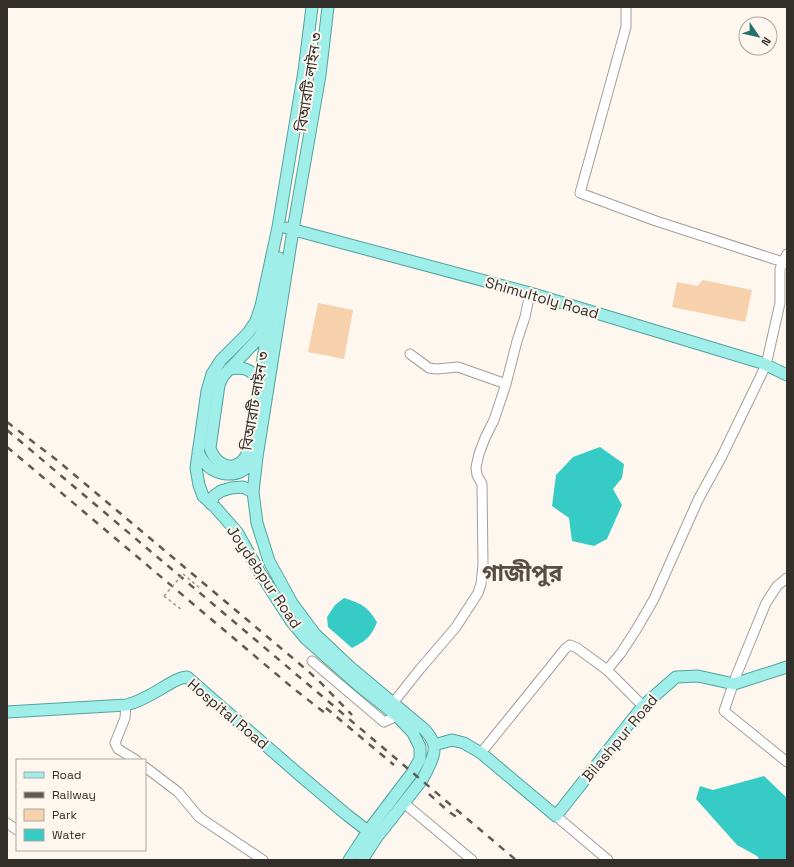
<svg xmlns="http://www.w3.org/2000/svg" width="794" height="867" font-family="'Space Grotesk','Noto Sans Bengali',sans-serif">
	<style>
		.green { fill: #f7d1ac }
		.water { fill: #36cbc4 }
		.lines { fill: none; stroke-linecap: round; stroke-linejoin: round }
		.minor-casing { stroke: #a69d95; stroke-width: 11 }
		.major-casing { stroke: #51a39d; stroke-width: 13 }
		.path { stroke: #9c9790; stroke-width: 1.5; stroke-dasharray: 3 3; stroke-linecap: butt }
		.minor { stroke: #fff; stroke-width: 9 }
		.major { stroke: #a0eee9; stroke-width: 11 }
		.rail { stroke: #5e5a55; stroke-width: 2.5; stroke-dasharray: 7 7; stroke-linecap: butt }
		.path-bridge { stroke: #9c9790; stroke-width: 1.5; stroke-dasharray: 3 3; stroke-linecap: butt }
		.labels { text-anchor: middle; stroke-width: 4; stroke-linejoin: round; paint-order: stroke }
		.street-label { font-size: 15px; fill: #322f2b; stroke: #fef7ef }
		.town-label { font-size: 23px; font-weight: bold; fill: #564e46; stroke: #fef7ef }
	</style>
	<rect width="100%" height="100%" fill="#fef7ef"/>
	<!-- green -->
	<path class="green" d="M703,280L752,290L745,322L672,307L677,282L697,286Z
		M318,303L353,310L344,359L308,352Z"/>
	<!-- water -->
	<path class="water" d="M600,447L624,464L622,478L613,489L622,505L607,539L594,546L572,541L569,518L552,506L556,475L573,457Z
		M344,598C362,604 367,606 377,622C371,637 366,641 352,648L328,627L327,617L335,605Z
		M764,776L787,798V860H760L757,856L737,845L696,799L700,786L713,790Z"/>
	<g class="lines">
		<!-- minor casing -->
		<g class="minor-casing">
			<path id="minor" d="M626,7V27L580,193L656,221L783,262
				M410,354L429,368L437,369L458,367L506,384
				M787,578L777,586L766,603L736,676L724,711L787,762
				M312,661L384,722L397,716
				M607,670L621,653L636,630L654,599L698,500L722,456L766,365L780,303V269L787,254
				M393,703L420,669L456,627L478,593L481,584L483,565L482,484L477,475L476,467L479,454L485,438L494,420L506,384L517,341L525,317L530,293
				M126,705L125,718L115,743L118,749L136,760
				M481,753L565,649L570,645L577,648L607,670L643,706
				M145,767L178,792L199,817L263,860
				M404,803L472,860
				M556,816L608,860
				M7,823L17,830"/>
		</g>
		<!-- major casing -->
		<g class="major-casing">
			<path id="major" d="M312,7L304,71L278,227L261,306L256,321L248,333L221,360L212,374L207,391L196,468L199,485L203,496L215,507L237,532L260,573L291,621L306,639L358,685L397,716L413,733L420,747V759L412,773L368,831L349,860
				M328,7L320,75L293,230L257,457L253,492L257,523L269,561L292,603L315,634L350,667L424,729C428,733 432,738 434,745C436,756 427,770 422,780L377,837L362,860
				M287,228L530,293L762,363L787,375
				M267,323L258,339L223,376L219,385L210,448C213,458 224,470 236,465C242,463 245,458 247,454L266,340L267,323L279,258
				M229,369C244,367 250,368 259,381
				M198,452C200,456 202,460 205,463C213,474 231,477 242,471C248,468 252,462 256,457
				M211,504L214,496L221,491L231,488L243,487L253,492
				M7,712L126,705C140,702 152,694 164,687C173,682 177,678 187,677L302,777L347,815L373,835
				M434,745L452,740L464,743L481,753L556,816L643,706L676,677L698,676L734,684L787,667"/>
		</g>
		<!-- path -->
		<path class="path" d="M183,574L201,589
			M164,596L182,610"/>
		<!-- minor -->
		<use href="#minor" class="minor"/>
		<!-- major -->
		<use href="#major" class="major"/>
		<!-- rail -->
		<path class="rail" d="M7,422L58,461L308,671L321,683L352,715
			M7,430L516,860
			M7,447L294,689L329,716
			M326,708L394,765
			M429,794L448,811L458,818"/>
		<!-- path-bridge -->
		<path class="path-bridge" d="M164,596L183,574"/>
	</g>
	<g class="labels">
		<!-- street labels -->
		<g class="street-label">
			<text transform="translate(309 82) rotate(-81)" y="5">বিআরটি লাইন ৩</text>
			<text transform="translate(542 298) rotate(16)" y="5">Shimultoly Road</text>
			<text transform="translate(255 401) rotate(-80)" y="5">বিআরটি লাইন ৩</text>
			<text transform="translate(264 577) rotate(56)" y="5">Joydebpur Road</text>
			<text transform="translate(228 714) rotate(40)" y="5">Hospital Road</text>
			<text transform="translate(620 738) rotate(-50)" y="5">Bilashpur Road</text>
		</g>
		<!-- town labels -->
		<g class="town-label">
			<text x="522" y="581">গাজীপুর</text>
		</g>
	</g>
	<!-- border -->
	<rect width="794" height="867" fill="none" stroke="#322f2b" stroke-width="16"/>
	<!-- legend -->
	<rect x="16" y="759" width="130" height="92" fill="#fef7ef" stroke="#aca7a1"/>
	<rect x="24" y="772" width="20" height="6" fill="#a0eee9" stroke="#aca7a1"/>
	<text x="52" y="779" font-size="12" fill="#322f2b">Road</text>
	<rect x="24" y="792" width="20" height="6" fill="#5e5a55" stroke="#aca7a1"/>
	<text x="52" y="799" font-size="12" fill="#322f2b">Railway</text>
	<rect x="24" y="809" width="20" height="12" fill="#f7d1ac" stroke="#aca7a1"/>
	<text x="52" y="819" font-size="12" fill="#322f2b">Park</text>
	<rect x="24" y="829" width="20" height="12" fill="#36cbc4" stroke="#aca7a1"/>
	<text x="52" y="839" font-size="12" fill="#322f2b">Water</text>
	<!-- north arrow -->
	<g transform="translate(758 36) rotate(124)"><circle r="19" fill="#fef7ef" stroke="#aca7a1"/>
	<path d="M0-3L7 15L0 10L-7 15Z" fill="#27716d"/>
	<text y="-6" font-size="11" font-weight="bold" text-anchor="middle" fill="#322f2b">N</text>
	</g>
</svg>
